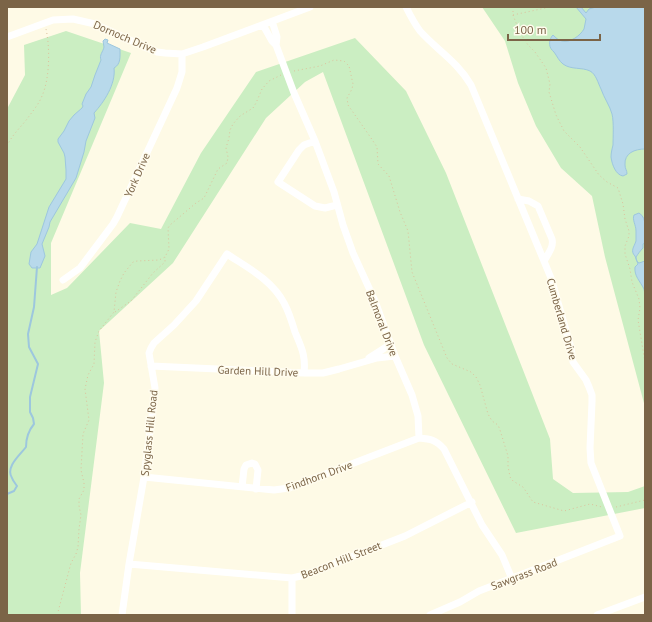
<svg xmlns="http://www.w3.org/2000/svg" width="652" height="622" font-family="'PT Sans',sans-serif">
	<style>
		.green { fill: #cbeec2 }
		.water { fill: #b8d9eb; stroke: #9dc7de }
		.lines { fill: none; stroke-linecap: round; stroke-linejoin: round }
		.stream { stroke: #9dc7de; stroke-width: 2 }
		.path { stroke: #ddc29d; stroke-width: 1; stroke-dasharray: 1 3; stroke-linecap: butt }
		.minor { stroke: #fff; stroke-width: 7 }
		.labels { text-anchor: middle; stroke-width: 3; stroke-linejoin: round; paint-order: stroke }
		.street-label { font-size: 11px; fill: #7b6447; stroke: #fffcee }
	</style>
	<rect width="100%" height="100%" fill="#fefae6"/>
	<!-- green -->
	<path class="green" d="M482,7H645V407L605,257L592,196L561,168L536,126L518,83L505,41Z
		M66,31L131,53L51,243V295L67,288L130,223L161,229L201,153L256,72L355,38L406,91L446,173L550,439L553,479L573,493L628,492L645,486V508L516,533L424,345L323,72L305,82L266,118L173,263L99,331L104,383L80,573L81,615H7V109L25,75L24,45Z"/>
	<!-- water -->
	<path class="water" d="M576,7H581L586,13L589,9L596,7H645V149C635,149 624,153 625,165C625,169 627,170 627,174L623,176C616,175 612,165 611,157C611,153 612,149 613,145C613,138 614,122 612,114C610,106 604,98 601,89C598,83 596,74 590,71C582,67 571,70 563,64C559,61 557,56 554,52C549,48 548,42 552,36L553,35C556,38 558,40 562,41C570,43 580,36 584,29C585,26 585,22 586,19Z
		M105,39L108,40L107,43L120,49C120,57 121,64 114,68C116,84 104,102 94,113L95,118L86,141L84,152L76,178L50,222L49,227L42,244L45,256L40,268H32L29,264L31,252L37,244L49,207L66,179V170L65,157L64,153L58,142V139L64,131L69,121L74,115L82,108L83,106L82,104L86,94L91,87L95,75L101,60C99,55 103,52 104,47C104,45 103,43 103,41Z
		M639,213C648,218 645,234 645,243L643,244V248C640,251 638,254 636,257C636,260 637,262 639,263L645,261V302C644,297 645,292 644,289C640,281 634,276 635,267L638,264L635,256C630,251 634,247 636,241C636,238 636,234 636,231C636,225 632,220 634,215Z"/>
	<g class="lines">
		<!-- stream -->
		<path class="stream" d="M7,494L14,491L17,486C15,483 13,481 12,478C5,467 20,455 26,447C26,439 29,430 34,424L33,418L30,412V397L38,364L29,347L28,334L34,307L37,267"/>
		<!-- path -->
		<path class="path" d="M513,7V15L520,33L528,45L535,52L546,68L550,84L549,92L556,115L564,131L580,147L599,175L607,182L618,188L623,204L625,219L629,231V236L625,246V254L630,269L632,282L639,299L640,308L638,320L645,362
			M513,15L550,7
			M294,71L320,66L334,60L344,61L349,66L353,84L352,89L347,98L348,105L371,138L377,147L378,164L389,176L400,212L408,231L412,272L447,358L452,364L471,372L476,377L480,385L488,414L492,421L498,425L500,430L508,456V466L510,477L513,481L523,487L533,502L564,511L590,504L602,507
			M7,146C12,135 20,128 27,119C32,112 39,104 42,96C50,78 50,47 46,29
			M115,312L131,301L153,273L165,262V257
			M616,507L645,500
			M58,615V612L71,563L76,554L78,547L79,529L81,515L79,506V499L84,490V483L81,470L83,434L89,420L85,389L88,375L94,364L95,342L99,331L114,312L116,292L120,281L124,273L133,262L137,261L159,260L165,257L169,249L168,228L170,225L196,203L204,198L218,169L227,163L228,157L226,148L229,138L230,130L233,124L240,116L253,108L256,103L262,89L269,81L281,75"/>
		<!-- minor -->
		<path class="minor" d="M406,7C410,15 414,23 420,31C437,50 457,61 471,85L551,278L571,348L573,362L586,380L589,387L592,395V402L590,448L591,463L620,536L479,591L460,602L430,615
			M272,21L277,37L276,45L294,93L315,141L334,192L343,225L353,253L375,301L395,356L412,395L418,416L419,438C431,439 436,440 444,449L482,525L502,555L512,579
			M263,25L272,41L276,45
			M7,37L53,20L73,19L95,24L147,48L157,52L165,53L182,54L203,47L310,7
			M315,141L304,145L299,150L278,182L315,206L325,208L337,205
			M518,199L529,201L538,206L552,239C554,247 548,254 544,261
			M63,280L80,268L113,224L117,217L177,88L182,72V54
			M369,358L391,344
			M151,366L304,373H323L339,369L377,358L395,356
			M144,477L274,490L289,488L419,438
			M242,487L244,469L246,465L252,463L255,464L258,470L256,489
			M129,564L292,578L305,575L405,536L472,502
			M292,578V615
			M122,615L129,564L144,477L154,400L155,388L149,353L151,348L154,343L174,325L196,301L227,254C248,268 272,280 284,303C289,312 292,322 295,332C301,347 306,355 304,373
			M597,615L645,597"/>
	</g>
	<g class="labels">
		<!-- street labels -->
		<g class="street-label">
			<text transform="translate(125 37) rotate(23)" y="4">Dornoch Drive</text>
			<text transform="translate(137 175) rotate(-66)" y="4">York Drive</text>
			<text transform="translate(562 319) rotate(74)" y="4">Cumberland Drive</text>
			<text transform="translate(382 323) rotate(69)" y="4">Balmoral Drive</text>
			<text transform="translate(258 371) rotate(2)" y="4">Garden Hill Drive</text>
			<text transform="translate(149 433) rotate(-84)" y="4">Spyglass Hill Road</text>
			<text transform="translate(319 476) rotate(-20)" y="4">Findhorn Drive</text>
			<text transform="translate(341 560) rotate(-21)" y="4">Beacon Hill Street</text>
			<text transform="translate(524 574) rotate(-21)" y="4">Sawgrass Road</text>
		</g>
	</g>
	<!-- border -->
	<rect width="652" height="622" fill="none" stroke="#7b6447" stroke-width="16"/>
	<!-- scale -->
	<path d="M508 34v6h92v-6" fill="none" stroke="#7b6447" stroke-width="2"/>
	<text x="514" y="34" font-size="12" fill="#7b6447" stroke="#fffcee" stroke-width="3" paint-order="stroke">100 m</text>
</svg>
